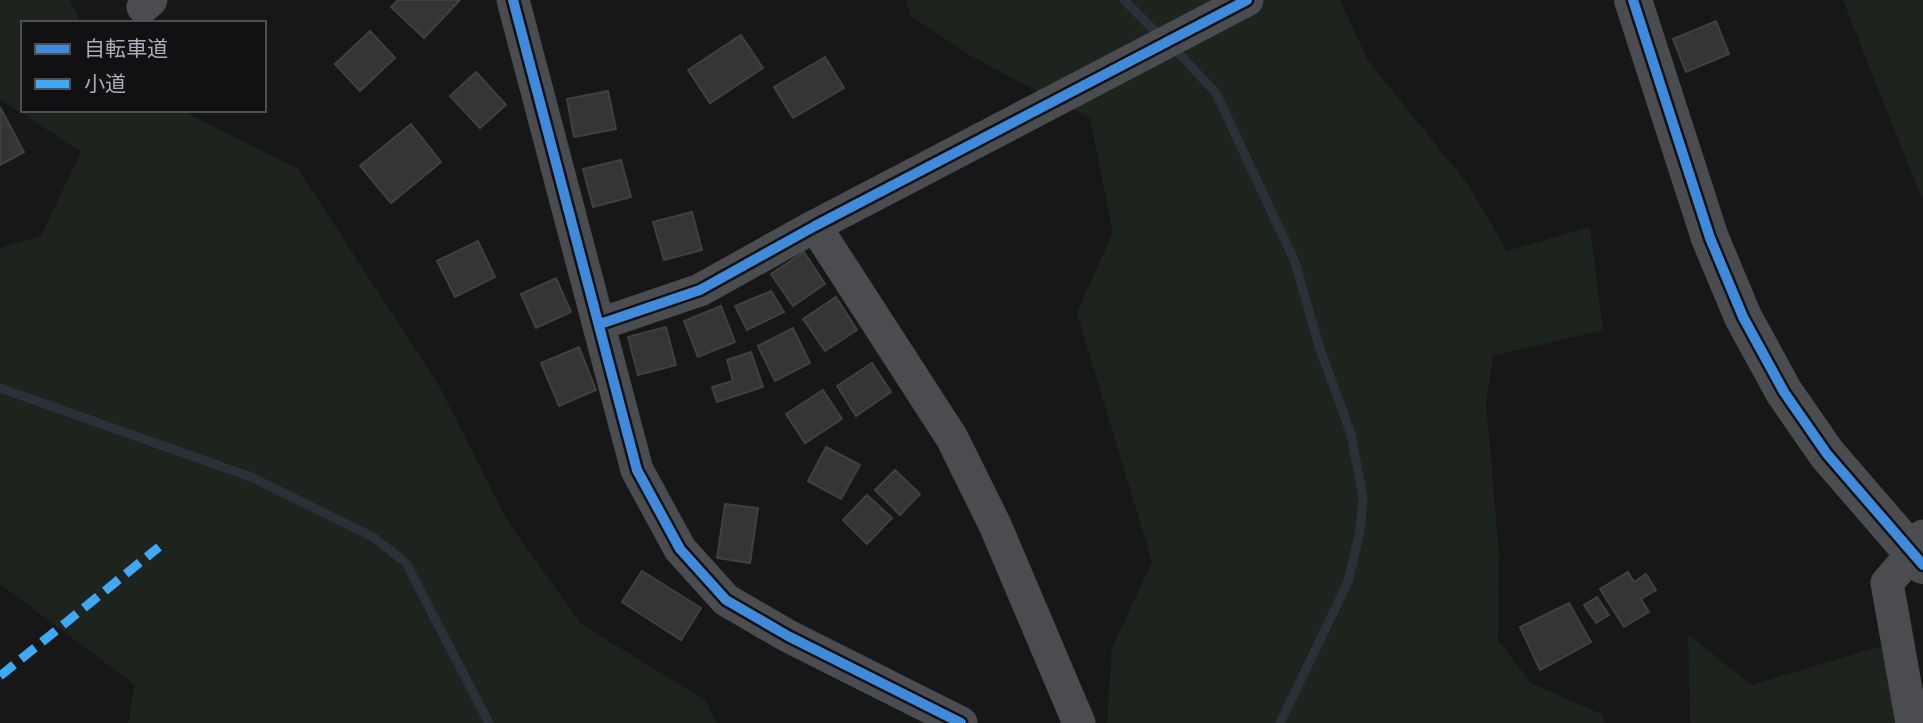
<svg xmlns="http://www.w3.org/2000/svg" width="1923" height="723" font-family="'Sofia Sans Condensed','Noto Sans JP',sans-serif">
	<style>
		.green { fill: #1d241e }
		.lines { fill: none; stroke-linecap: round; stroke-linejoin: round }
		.stream { stroke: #2a3239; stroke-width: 9 }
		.building { fill: #353536; stroke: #3f4043; stroke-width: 2 }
		.minor { stroke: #4b4c50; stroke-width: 33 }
		.tertiary { stroke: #4b4c50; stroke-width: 38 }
		.quiet { stroke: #3fa9f5; stroke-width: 9; stroke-dasharray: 18 9; stroke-linecap: butt }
		.cycleway-casing { stroke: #111113; stroke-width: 15 }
		.cycleway { stroke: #408adc; stroke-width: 10 }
	</style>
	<rect width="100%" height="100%" fill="#171717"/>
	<!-- green -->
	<path class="green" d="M0,0H70L81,23H23V110H181L298,169L438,384L508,522L581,624L705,700L717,723H128L135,685L0,584V248L41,236L81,152L0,99Z
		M906,0H1340L1367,59L1469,186L1507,251L1590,227L1603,330L1493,356L1486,403L1499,553L1498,640L1531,683L1601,714L1605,723H1107L1112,648L1152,562L1077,313L1113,232L1090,118L974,58L911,16Z
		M1843,0H1923V201Z
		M1688,634L1751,685L1898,641L1912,723H1690Z"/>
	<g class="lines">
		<!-- stream -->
		<path class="stream" d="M1124,0L1162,38
			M1173,47L1216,93L1295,262L1320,349L1351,434L1363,497L1360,531L1348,582L1280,723
			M0,388L251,477L373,537L406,563L489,723"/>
	</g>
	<!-- building -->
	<path class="building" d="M398,0H460L424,38L391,7Z
		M1716,21L1729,54L1686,72L1673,39Z
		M370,31L395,58L360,91L335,64Z
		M741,35L763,68L710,103L688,70Z
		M825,57L844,88L793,118L774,87Z
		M476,72L506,105L480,128L450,96Z
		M608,91L616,129L574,137L567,99Z
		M0,107L24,152L0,165Z
		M411,124L441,162L391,203L360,166Z
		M621,160L631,197L593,207L583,169Z
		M692,212L702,250L664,260L653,222Z
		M478,241L495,277L455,297L437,261Z
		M804,252L825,284L793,306L771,274Z
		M556,278L571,312L536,328L521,294Z
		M771,291L784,312L747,330L735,306Z
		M836,297L857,330L825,351L803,319Z
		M721,306L735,342L698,357L684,321Z
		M666,327L676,365L638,375L628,337Z
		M793,328L810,363L775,381L758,346Z
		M579,347L596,390L559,406L541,363Z
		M751,352L763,387L717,402L712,387L733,381L727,360Z
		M872,363L891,392L856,416L837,386Z
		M823,390L842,419L805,443L786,414Z
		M826,447L860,465L841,499L808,481Z
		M895,470L920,494L900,515L875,490Z
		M867,495L892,518L867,544L843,520Z
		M725,504L758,508L750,563L717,558Z
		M642,571L701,608L681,640L622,602Z
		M1628,572L1634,582L1646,574L1656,590L1641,599L1649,612L1624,627L1600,589Z
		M1597,597L1609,615L1596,623L1584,605Z
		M1569,603L1591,642L1540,670L1520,627Z"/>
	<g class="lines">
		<!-- minor -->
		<path class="minor" d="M513,0L637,470L680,549L726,600L788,636L961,723
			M143,7L151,0
			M815,226L952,438L995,525L1079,723
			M600,324L700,290L815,226L1247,0
			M1912,723L1887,583L1912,554L1923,536"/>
		<!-- tertiary -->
		<path class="tertiary" d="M1633,0L1710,238L1743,317L1784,392L1827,454L1923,565"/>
		<!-- quiet -->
		<path class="quiet" d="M0,676L159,547"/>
		<!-- cycleway casing -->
		<g class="cycleway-casing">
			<path id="cycleway" d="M513,0L637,470L680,549L726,600L788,636L961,723
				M1633,0L1710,238L1743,317L1784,392L1827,454L1923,565
				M600,324L700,290L815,226L1247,0"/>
		</g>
		<!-- cycleway -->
		<use href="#cycleway" class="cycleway"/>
	</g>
	<!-- legend -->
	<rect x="21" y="21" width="245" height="91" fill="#111113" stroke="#4d4f55" stroke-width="2"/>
	<rect x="35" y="44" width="35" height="10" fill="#408adc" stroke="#4d4f55" stroke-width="2"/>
	<text x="84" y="56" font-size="21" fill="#a8adb8">自転車道</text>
	<rect x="35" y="79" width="35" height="10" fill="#3fa9f5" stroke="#4d4f55" stroke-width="2"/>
	<text x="84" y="91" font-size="21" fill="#a8adb8">小道</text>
</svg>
